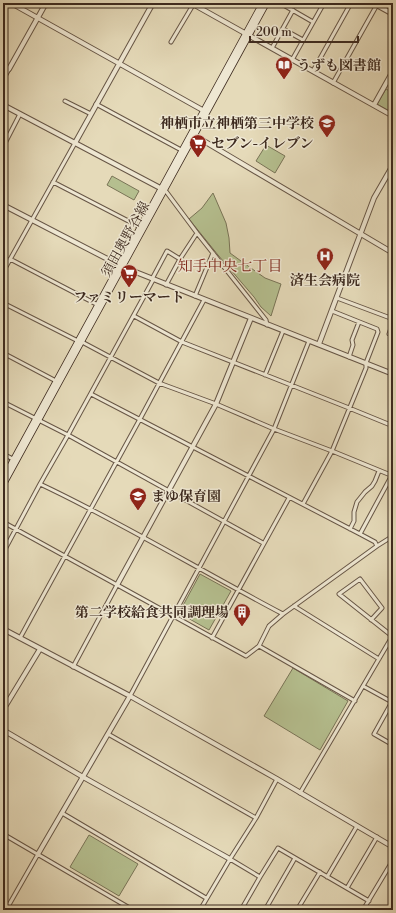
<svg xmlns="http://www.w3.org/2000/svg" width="396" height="913" font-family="'Libre Bodoni','Noto Serif JP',serif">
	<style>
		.green { fill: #b5bf8f; stroke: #797457 }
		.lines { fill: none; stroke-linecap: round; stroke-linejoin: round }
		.minor-casing { stroke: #675646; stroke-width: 5 }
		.tertiary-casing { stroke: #675646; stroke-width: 6 }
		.secondary-casing { stroke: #3d2a1f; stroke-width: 6 }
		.minor { stroke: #eee7d2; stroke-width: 3 }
		.tertiary { stroke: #eee7d2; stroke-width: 4 }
		.secondary { stroke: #eee7d2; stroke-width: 4.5 }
		.labels { text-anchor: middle; stroke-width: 3; stroke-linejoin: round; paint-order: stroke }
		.poi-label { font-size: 14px; font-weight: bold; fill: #3d2a1f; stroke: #eee7d2; text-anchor: start }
		.street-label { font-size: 14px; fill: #3d2a1f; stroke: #eee7d2 }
		.neighbourhood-label { font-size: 15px; fill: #7a1f14; stroke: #eee7d2 }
	</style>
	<rect width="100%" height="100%" fill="#e5dab9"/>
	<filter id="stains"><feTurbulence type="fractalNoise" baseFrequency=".005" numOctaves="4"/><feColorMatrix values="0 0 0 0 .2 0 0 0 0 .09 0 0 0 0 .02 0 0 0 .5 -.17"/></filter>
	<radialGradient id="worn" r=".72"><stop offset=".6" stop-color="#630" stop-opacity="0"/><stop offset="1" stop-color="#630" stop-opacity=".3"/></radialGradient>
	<!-- green -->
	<path class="green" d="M386,89L393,93V113L377,104Z
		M266,145L285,156L275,173L256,161Z
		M112,176L139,191L134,200L107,185Z
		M213,193L226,223L229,238L230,253L241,261L265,278L281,284L271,316L261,307L254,297L218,255L189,219L202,208Z
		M200,574L231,591L209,630L179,613Z
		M293,668L348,701L320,750L264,716Z
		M89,835L138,864L119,896L70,867Z"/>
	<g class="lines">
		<!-- minor casing -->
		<g class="minor-casing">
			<path id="minor" d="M280,3L313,22
				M283,29L303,40
				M171,42L193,5
				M272,48L293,10
				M292,60L324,3
				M313,71L351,3
				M3,80L9,69
				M333,83L378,3
				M65,101L91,114
				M96,104L183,151
				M3,147L20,114
				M53,182L140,227
				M165,190L197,233L266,320L267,325
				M10,259L98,305
				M3,272L75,143
				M152,279L167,251L180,259
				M166,285L180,259L197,233
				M195,296L213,253
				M337,298L393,319
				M3,303L78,341L82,342L159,383L216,404L274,429L332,451L393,476
				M134,316L182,342L291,385L349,408L393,426
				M393,322L389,334L393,335
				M3,353L56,381
				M349,357L353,345L352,340L359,322
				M265,375L283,331
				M91,394L360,534L375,542L377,546
				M3,402L68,435L263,543
				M3,454L13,459
				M40,484C123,523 201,571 283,614
				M303,504L332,451L366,368V363L378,332L377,329L332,311
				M3,522L246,656L259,646L269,626L283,614L377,546L393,536
				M350,529L354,521V512L357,502L365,492L372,486L375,481L379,471
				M360,534L393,473
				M3,553L40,484L68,435L153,280
				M294,606L379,659
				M371,620L382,608L360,579L339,594L392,636
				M20,638L140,419L204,300
				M212,638L289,498
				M259,646L355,701
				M73,667L117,585
				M363,686L392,702
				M130,696L274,429L309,341
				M393,700L374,734L393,745
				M108,734L256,818
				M300,793L393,635
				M62,813L206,898
				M3,834L133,910
				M230,859L260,877
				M327,877L357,826
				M347,888L377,837
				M6,910L38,854
				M200,910L230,859L256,818L277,779
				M241,910L260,877L278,848L369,901
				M265,910L295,858
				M297,910L320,872
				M363,910L393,860"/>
		</g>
		<!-- tertiary casing -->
		<g class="tertiary-casing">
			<path id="tertiary" d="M11,3L206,112
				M191,3L393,116
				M373,3L393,14
				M9,69L46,3
				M3,105L164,190
				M374,105L393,71
				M192,134L393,253
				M75,143L153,3
				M3,205L123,267L393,374
				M319,344L374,198L393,165
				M117,585L216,404L251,318
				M3,629L130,696L277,779L393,847
				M3,710L40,649
				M3,730L83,777L230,859
				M38,854L130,696"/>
		</g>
		<!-- secondary casing -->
		<g class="secondary-casing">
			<path id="secondary" d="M3,478L262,3
				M3,486L267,3"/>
		</g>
		<!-- minor -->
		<use href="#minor" class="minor"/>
		<!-- tertiary -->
		<use href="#tertiary" class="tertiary"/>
		<!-- secondary -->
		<use href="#secondary" class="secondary"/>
	</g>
	<!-- icons -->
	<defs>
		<g id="library-pin" transform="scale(0.9)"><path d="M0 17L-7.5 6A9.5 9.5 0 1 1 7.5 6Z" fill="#8f2418" stroke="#eee7d2"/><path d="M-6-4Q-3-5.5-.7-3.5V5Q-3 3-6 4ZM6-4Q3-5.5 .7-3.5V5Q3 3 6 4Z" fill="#fff"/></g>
		<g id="school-pin" transform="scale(0.9)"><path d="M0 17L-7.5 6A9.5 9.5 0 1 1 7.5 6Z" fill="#8f2418" stroke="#eee7d2"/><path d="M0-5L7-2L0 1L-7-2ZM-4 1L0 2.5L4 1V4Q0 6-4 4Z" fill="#fff"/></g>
		<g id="supermarket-pin" transform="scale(0.9)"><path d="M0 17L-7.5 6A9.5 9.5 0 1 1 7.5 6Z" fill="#8f2418" stroke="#eee7d2"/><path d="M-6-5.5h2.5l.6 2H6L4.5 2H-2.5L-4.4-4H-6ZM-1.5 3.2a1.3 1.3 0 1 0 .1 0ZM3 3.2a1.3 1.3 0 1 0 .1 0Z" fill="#fff"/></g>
		<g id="hospital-pin" transform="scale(0.9)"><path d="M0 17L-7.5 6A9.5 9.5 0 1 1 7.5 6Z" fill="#8f2418" stroke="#eee7d2"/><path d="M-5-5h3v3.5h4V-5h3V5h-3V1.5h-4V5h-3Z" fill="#fff"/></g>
		<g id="building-pin" transform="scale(0.9)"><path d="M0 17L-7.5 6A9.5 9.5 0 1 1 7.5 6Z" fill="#8f2418" stroke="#eee7d2"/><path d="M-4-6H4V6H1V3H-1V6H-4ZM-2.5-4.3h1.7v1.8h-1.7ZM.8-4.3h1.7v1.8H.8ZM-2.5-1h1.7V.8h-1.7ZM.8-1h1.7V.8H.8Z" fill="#fff"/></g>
	</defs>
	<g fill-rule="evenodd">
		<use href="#library-pin" x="284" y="65"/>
		<use href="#school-pin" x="327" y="123"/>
		<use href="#supermarket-pin" x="198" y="143"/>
		<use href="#hospital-pin" x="325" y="256"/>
		<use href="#supermarket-pin" x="129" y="273"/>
		<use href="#school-pin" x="138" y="496"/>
		<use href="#building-pin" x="242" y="612"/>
	</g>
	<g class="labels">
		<!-- poi labels -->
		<g class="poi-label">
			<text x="297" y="70">うずも図書館</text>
			<text x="314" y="128" text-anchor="end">神栖市立神栖第三中学校</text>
			<text x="211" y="148">セブン-イレブン</text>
			<text x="325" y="285" text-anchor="middle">済生会病院</text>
			<text x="129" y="302" text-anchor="middle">ファミリーマート</text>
			<text x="151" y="501">まゆ保育園</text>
			<text x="229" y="617" text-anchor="end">第二学校給食共同調理場</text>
		</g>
		<!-- street labels -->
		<g class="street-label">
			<text transform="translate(125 239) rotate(-61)" y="5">須田奥野谷線</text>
		</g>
		<!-- neighbourhood labels -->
		<g class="neighbourhood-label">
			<text x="230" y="271">知手中央七丁目</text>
		</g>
	</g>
	<!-- margin -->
	<rect width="396" height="913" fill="none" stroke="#e5dab9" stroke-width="16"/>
	<rect x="4" y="4" width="388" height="905" fill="none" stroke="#3d2a1f" stroke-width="2"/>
	<rect x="8" y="8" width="380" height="897" fill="none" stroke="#3d2a1f"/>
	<!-- scale -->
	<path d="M250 36v6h108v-6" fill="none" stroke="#3d2a1f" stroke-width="2"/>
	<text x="256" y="36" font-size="12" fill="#3d2a1f" stroke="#eee7d2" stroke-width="3" paint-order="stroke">200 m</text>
	<rect width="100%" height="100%" filter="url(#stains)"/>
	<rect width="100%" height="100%" fill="url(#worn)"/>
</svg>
